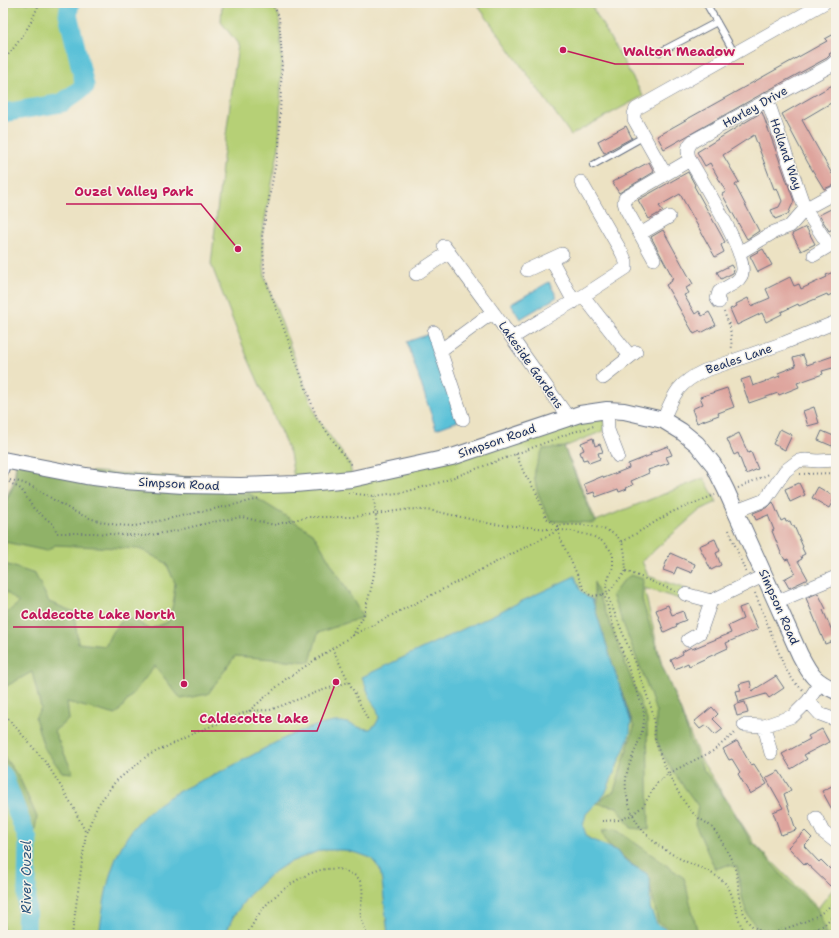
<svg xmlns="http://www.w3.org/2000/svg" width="839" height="938" font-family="'Shantell Sans',sans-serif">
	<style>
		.green { fill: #b6d076; stroke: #68806a }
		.forest { fill: #90b267; stroke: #567062; fill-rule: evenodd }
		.water { fill: #5ac1d8; stroke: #3a789b }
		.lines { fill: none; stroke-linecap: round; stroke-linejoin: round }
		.river { stroke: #5ac1d8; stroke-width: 19 }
		.building { fill: #dea49d }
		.service-casing { stroke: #646e81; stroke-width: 8 }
		.minor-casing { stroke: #646e81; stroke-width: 14 }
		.tertiary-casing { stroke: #646e81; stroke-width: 18 }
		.path { stroke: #646e81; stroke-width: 2; stroke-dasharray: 1 3; stroke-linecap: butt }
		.service { stroke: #fff; stroke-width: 6 }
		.minor { stroke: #fff; stroke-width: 13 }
		.tertiary { stroke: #fff; stroke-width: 16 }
		.labels { text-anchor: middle; stroke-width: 3; stroke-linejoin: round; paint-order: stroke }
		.street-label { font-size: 12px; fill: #1b2f5e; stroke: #f7f3e8 }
		.water-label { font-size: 13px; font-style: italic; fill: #2b547c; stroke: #f7f3e8 }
		.leader { fill: none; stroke: #c2185b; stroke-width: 1.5 }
		.callout-dot { fill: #c2185b; stroke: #f7f3e8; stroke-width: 1.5 }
		.callout-label { font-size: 13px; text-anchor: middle; font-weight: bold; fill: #c2185b; stroke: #f7f3e8; stroke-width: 3; stroke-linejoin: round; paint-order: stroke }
	</style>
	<rect width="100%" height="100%" fill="#f7f3e8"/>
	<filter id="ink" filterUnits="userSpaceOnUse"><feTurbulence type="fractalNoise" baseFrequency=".025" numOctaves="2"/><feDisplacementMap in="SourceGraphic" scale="8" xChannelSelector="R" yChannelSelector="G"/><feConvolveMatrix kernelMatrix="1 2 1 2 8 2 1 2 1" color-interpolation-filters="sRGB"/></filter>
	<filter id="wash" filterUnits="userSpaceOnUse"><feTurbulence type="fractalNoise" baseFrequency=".012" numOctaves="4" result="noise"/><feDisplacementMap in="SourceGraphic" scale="16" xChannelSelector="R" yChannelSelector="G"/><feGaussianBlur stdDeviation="0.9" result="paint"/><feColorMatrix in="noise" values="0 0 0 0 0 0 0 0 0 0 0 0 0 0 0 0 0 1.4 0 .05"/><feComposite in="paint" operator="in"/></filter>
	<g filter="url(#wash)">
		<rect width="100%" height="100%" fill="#ece2c3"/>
		<!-- green -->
		<path class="green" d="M3,3H70L68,14L85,86L62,103L3,113Z
			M222,3H272L279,16L282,59L279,147L262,235L265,278L317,418L350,464L352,478L607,410L603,431L564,447L596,521L704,478L717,502L700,510L642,561L648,576L686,589L683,600L644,588L663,670L700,758L754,843L818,908L836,885V935H3V505L14,481L16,463L49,469L295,484L290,453L246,354L211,264L223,158L238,44L221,22Z
			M476,3H590L643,96L571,135Z"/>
		<!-- forest -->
		<path class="forest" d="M564,447L595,523L551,521C544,509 532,485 535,470C537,463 540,456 543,449Z
			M16,463L250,494L313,533L363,617L318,633L310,662L235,656L208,694L181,699L155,666L116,715L67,702L69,719L54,731L73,773L62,772L44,748L35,718L41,708L32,672L3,688V616L19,603L3,589V507L15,483ZM5,542L47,551L55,545L140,549L166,563L175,583L173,604L168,622L150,629L126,616L112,632L105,646L78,643L74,612L49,602L35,574L5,564Z
			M631,575L643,579L642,600L662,665L682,714L690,741L703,769L730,805L752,844L754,843L784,878L818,910L826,935H758C759,926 750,921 747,913C741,899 740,882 737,867L728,865L715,869L695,824L698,806L674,773L660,750L656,739V712L647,685L612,595L624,580Z
			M594,582L647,720L649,830L631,828L617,807L596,803L614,791L634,727L594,614Z
			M3,755L20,779L37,817L34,836L7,769L3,764Z
			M615,829L641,847L684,878L698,934L680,935L658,922L648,878L607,843L602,830Z"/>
		<!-- water -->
		<path class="water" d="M549,282L557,297L520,319L511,304Z
			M429,334L458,421L436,429L407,342Z
			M575,576C579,587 580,595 592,599L631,722L630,733L626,745L605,794L586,814L583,826L585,832L588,838L618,851L623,858L630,864L646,873L650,878V908L657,924L676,935H388L383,889L380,869L371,858L360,854L344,850H321L288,863L271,874L248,896L233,917L225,935H99C104,902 108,866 127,837C152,798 191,786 230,767C266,749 294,728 335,722C348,720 356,729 370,729L376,724L379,718L377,709L372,702L362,677Z"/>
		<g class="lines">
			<!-- river -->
			<path class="river" d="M3,113L62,103L85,86L68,14L70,3
				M3,775L28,840L26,935"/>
		</g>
		<g id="blocks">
			<!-- building -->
			<path class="building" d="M836,33V50L829,54L830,55L827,58L767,91L764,92L760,95L664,149L657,136L827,41L825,39Z
				M836,83V100L802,120L832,174L836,172V184L824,189L808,163L782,114Z
				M762,112L794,201L788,214L775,219L771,210L779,207L782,201L777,188L774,189L754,135L723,155L739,182L735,185L759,231L747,239L722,194L726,192L710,163L705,166L697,152Z
				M626,126L632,138L604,153L598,141Z
				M649,162L654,172L619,193L612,182Z
				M688,172L695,185L694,186L725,242L721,245L724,252L715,257L680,194L659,206L663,211L649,219L638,200Z
				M833,208L836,214V227L829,231L819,215Z
				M806,227L815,244L801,251L792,234Z
				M663,230L693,284L686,288L689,293L684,295L695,314L699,311L702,316L709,312L716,325L701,333L700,331L694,334L666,285L672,281L671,279L673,278L651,237Z
				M763,249L772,265L758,272L750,256Z
				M731,265L734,270L733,273L721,279L717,272Z
				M836,271V292L828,296L827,294L799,306L798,304L781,312L782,314L766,322L762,313L737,325L730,309L737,306L736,304L748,298L751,306L770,298L766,289L790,277L794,286L799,284L801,289L827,277L826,275Z
				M803,355L807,365L836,355V367L822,371L823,374L797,383L799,387L779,395L778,393L749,403L741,380L750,377L753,386L780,376L778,373L796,366L793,358Z
				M727,388L734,407L718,413L719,415L697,423L692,409L703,404L700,397Z
				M814,407L819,423L808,426L803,411Z
				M780,429L792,435L785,450L773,444Z
				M822,431L836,437L832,446L818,440Z
				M739,433L748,453L751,452L758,469L746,474L738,453L734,455L727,439Z
				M593,438L595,446L600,444L603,452L598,453L600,459L589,463L587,459L583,460L580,452L584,450L581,443Z
				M668,446L672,455L666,457L669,463L648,470L649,473L631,481L633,485L626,488L627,489L619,492L618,489L596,497L594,492L588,494L584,484L603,476L604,478L629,468L628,464L651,455L650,453Z
				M799,483L805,495L790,502L785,489Z
				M818,487L835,497L829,508L812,498Z
				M773,502L781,521L785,519L786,522L790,521L792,526H794L803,547L802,548L805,554L801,556L802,559L798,561L808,579L789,588L784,579L795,573L788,559L785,560L781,553L772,531L774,530L768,515L756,520L753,513L768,507Z
				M715,539L720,551L716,553L721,565L711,570L699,546Z
				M670,553L695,564L692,573L677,567L674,574L663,570Z
				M818,593L826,609L823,610L836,640L825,644L806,598Z
				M668,605L672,615L683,611L686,620L676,624L677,626L664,632L656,610Z
				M747,605L758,629L726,643L728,648L689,666L688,663L675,669L671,660L683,654L682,652L691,647L692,649L731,633L728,626L743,619L739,608Z
				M776,676L784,688L769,698L766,694L739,702L736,691L741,690L739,684L750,681L752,691Z
				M745,702L748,713L737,716L734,705Z
				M712,707L718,714L713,719L723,729L715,735L706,725L700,729L694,722Z
				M822,729L829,742L804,755L807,759L791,769L782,754L810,739L808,736Z
				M737,741L751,765L754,764L767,784L750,794L738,774L740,772L732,759L729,760L723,749Z
				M779,771L791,790L784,794L796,830L781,835L773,812L783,808L766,778Z
				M836,784V817L822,791Z
				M805,831L812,838L804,846L819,862L821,860L830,869L836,862V880L830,886L806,863L805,865L788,847Z"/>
		</g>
	</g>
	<g filter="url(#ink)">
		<use href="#blocks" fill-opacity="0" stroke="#646e81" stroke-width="1"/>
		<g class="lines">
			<!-- service casing -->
			<g class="service-casing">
				<path id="service" d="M706,3L735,54
					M660,52L717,22
					M593,165L643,137
					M3,477L8,461"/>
			</g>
			<!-- minor casing -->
			<g class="minor-casing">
				<path id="minor" d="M767,99L805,209L829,246L814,255
					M690,160C687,153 686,147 693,141L830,66L836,61
					M665,174L634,119V114L636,109L824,3
					M640,234L669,217
					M444,246L512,338L568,417
					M739,253L774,232L790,226L805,209L836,192
					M551,259L574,302
					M654,259L626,209L624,202L625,198L690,160C700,178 752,260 741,276C737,284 725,287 719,292L717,299L719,302
					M527,270L562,254
					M416,274L449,252
					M583,296L630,356
					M434,332L463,419
					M512,338L541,320L583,296L626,268V262L622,253L581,182
					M441,350L493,312
					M603,378L636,352
					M607,410L608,430L618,456
					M663,420C674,394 678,383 704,371L784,343L836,322
					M736,511L765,500L785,471L798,461L806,460L818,461L836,460
					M685,594L711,601L765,575
					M776,602L836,577
					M688,640L700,633L711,601
					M808,701L820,714L836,720
					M744,725L764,726L771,753
					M764,726L793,716L808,701L820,683
					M816,818L823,832L836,842"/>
			</g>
			<!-- tertiary casing -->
			<g class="tertiary-casing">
				<path id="tertiary" d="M3,460L86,476L124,481L183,485L241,486L295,484L352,479L452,457L580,414L607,410L624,411L663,420L681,431L697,444L713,464L726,490L800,655C811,676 814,681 836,691"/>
			</g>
			<!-- path -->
			<path class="path" d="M272,3L279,16L282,59L279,147L262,235L265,278L317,418L350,464V467
				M3,61C19,42 31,26 39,3
				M724,312L730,327L732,350
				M516,454L524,473L536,492L546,518L558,526C575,523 614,525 622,543C626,552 625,562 626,571L607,594H604L615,631L643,708C644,712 644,717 644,720C642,745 623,765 626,790C631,829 657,848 691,864C701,868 714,873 723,881C734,891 734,909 740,922C741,927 745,931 748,935
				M800,474L836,473
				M10,480C16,481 22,482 28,485C42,491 54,501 68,508C89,520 111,526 135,526L260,499
				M9,482L21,489L34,509L53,524L57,533H94L144,536L175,531L212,522L242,517L274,525L306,517H353L411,509L434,511L492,524L572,531L592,536L602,541L609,548L613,555V567L606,585L607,594C622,632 639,671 652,710C655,719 653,728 655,737C659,757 670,778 680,795C684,802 690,810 695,815C701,821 709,823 714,830C721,839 727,851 732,861C745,887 731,931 773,933C794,925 822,919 836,899
				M738,488L769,474
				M348,493L374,496L405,492L441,482L516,454L570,433L594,426
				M558,526L560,538L584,589C590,598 595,596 604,594
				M729,530L746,573
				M622,542L672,512L715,495
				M626,571L675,591
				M755,593L785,668L795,683L803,690
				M353,635L557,531
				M332,648L349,682
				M249,711L286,679L353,635L363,617L371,589L376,563L378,540L374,496
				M3,712L47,764L71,803L86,833
				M602,821L619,820L632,815L644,805L656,784L669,773L713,751L736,732
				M72,935L86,833L98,805L115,782L147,756L197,732L248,711L270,710L320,691L349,682L368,720
				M247,935C253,923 260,911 269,902C286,885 320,861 345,871C350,873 358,876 360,881C366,892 359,906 361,917C363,923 365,929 367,935
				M804,935L824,925L836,913"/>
			<!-- service -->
			<use href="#service" class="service"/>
			<!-- minor -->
			<use href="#minor" class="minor"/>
			<!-- tertiary -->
			<use href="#tertiary" class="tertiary"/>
		</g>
	</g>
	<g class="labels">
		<!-- street labels -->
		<g class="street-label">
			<text transform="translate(755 107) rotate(-29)" y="4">Harley Drive</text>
			<text transform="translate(786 154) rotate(71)" y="4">Holland Way</text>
			<text transform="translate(739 359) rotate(-19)" y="4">Beales Lane</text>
			<text transform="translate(531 365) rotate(55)" y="4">Lakeside Gardens</text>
			<text transform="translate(497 441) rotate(-19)" y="4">Simpson Road</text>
			<text transform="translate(179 484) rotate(3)" y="4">Simpson Road</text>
			<text transform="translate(779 607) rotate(66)" y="4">Simpson Road</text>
		</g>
		<!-- water labels -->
		<g class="water-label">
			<text transform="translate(26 877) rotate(-90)" y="5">River Ouzel</text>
		</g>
	</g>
	<!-- callouts -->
	<path class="leader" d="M563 50L615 64H744M238 249L201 204H66M184 684L183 627H13M336 682L317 731H191"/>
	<g class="callout-dot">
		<circle cx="563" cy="50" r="4"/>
		<circle cx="238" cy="249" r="4"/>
		<circle cx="184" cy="684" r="4"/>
		<circle cx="336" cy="682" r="4"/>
	</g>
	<g class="callout-label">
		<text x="679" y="56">Walton Meadow</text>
		<text x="134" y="196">Ouzel Valley Park</text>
		<text x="98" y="619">Caldecotte Lake North</text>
		<text x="254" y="723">Caldecotte Lake</text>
	</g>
	<!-- margin -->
	<rect width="839" height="938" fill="none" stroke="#f7f3e8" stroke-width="16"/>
</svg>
